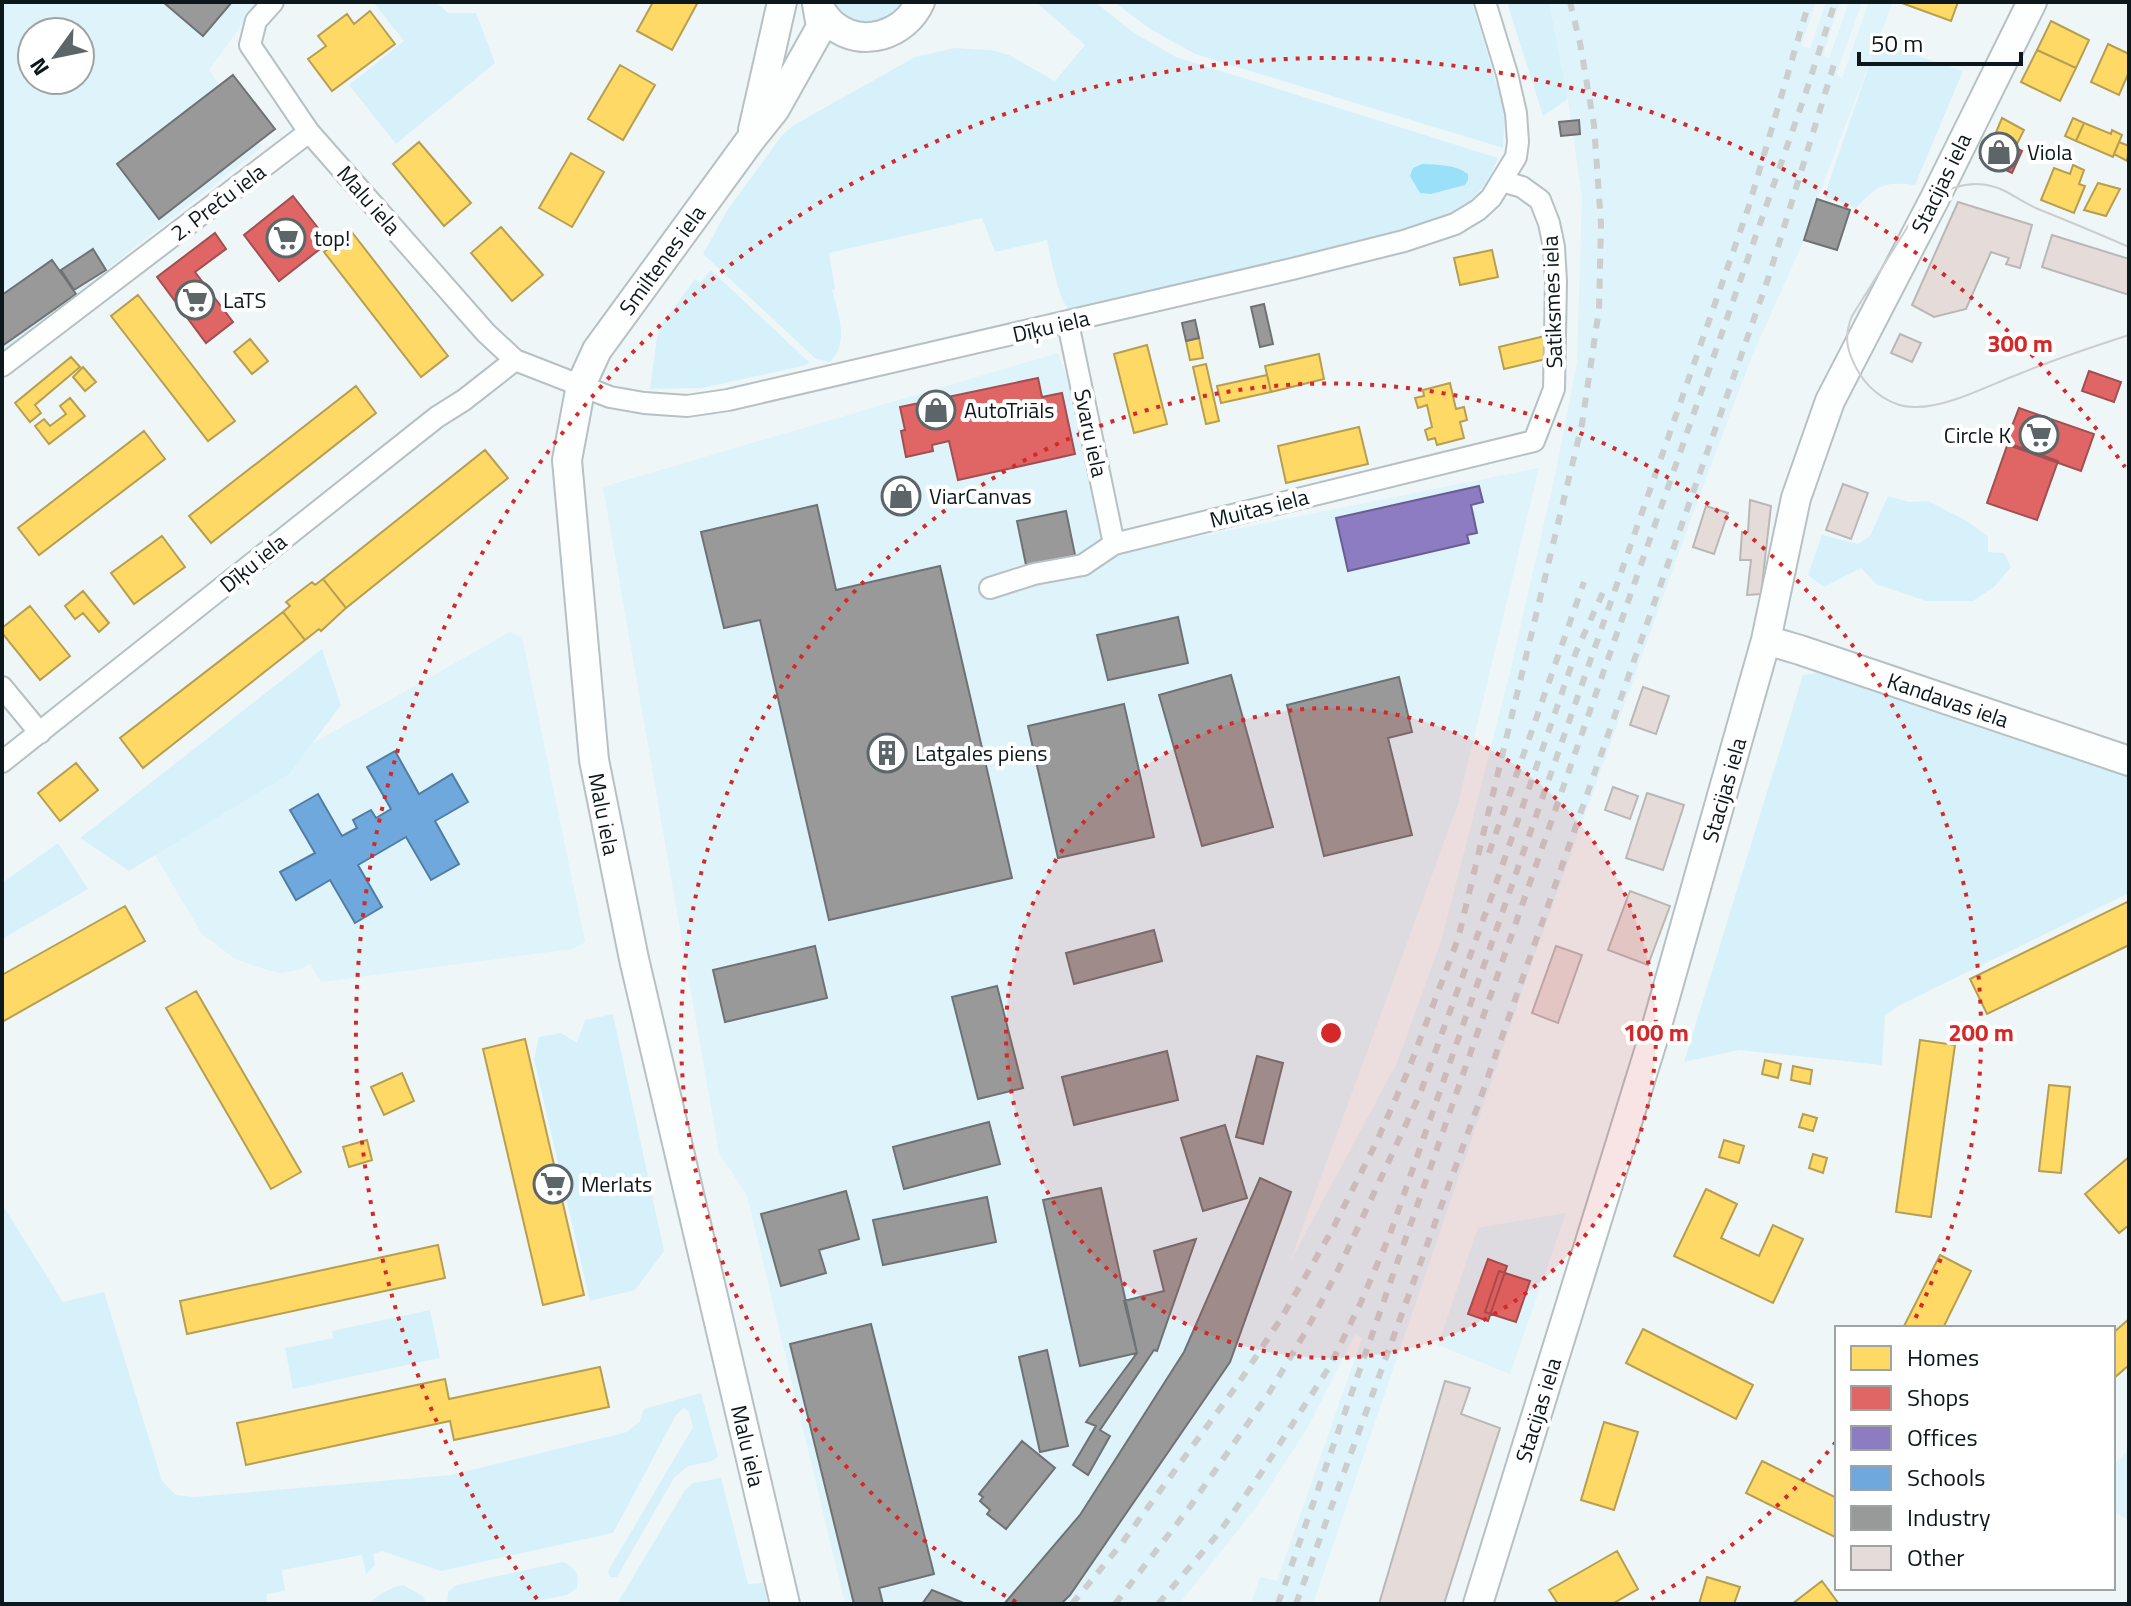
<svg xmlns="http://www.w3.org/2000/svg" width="2131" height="1606" font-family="'Titillium Web',sans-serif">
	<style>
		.built { fill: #def3fa; fill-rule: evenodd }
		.green { fill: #d7f1fb }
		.water { fill: #9be0f9 }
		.homes { fill: #ffd966; stroke: #b69f50; stroke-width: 2 }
		.shops { fill: #e06666; stroke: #a14f50; stroke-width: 2 }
		.offices { fill: #8e7cc3; stroke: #675e91; stroke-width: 2 }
		.schools { fill: #6fa8dc; stroke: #527da2; stroke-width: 2 }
		.industry { fill: #999; stroke: #6f7274; stroke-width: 2 }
		.building { fill: #e5dcda; stroke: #bab7b7; stroke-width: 2 }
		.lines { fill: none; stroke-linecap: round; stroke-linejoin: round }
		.street-casing { stroke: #b7c0c3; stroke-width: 24 }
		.secondary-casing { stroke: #b7c0c3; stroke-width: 32 }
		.street { stroke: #fdfefe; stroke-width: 20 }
		.secondary { stroke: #fdfefe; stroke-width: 28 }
		.tram { stroke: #cbcdce; stroke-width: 2 }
		.rail { stroke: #cbcdce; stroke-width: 6; stroke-dasharray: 10 10; stroke-linecap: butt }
		.ring { fill: none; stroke: #d62828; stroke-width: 4; stroke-dasharray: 4 8 }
		.labels { text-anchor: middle; stroke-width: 8; stroke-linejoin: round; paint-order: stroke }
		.poi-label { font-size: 22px; fill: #0d181c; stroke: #fff; text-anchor: start }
		.street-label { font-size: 22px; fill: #0d181c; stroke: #fff }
		.centre { fill: #d62828; stroke: #fff; stroke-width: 4 }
		.ring-label { font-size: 24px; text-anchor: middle; font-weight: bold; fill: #d62828; stroke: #fff; stroke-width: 8; stroke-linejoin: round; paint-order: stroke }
	</style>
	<rect width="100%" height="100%" fill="#eff6f8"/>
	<!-- built -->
	<path class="built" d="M2,2H258L209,70L262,147L2,352ZM32,32H80V80H32Z
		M1549,2H1816L1801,46L1810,49L1826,2H1840L1823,55L1829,58L1849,2H1862L1836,75L1842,78L1869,2H1893L1817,199L1804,240L1752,356L1696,505L1530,968L1313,1604H1251L1260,1577L1277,1581L1362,1338L1355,1334L1307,1429L1254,1510L1179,1604H845L747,1195L719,1153L603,487L1058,353L1126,551L1539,468L1458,804L1289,1264L1397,1063L1442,939L1510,672L1556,471L1577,362L1582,198L1568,99Z
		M510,632L522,637L585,942L573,949L321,982L310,964L298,970L280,973L257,967L234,958L202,934L145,838Z
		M1566,1213L1510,1374L1438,1345L1478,1228Z
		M2129,1450V1520L2113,1512V1465Z"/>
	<!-- green -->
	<path class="green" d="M373,2H436L448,13H476L495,63L396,144L349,85L404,41Z
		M825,2H910L895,21L848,25Z
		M1036,2H1095L1134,33L1176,57L1498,158C1483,199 1459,212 1420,227L1077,312C1074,312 1072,311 1070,310C1059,303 1050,254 1047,240L995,252L982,218L829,253L835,289L832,290C838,314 850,342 830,362L816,359L703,254L728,209L783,134L794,125L915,57L955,48L991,50L1009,55L1055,81L1085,45Z
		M1114,2H1472L1505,113L1503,148L1195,54L1150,29Z
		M1507,2H1549L1568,99L1543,116Z
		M1877,42L1963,71L1915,185C1884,181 1877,185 1856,208L1824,197Z
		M711,270L809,362L807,365L702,388L650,389L657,337L662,324L695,279L700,283Z
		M1888,496L1909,502L1928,501L1967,521L1988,536V552L2004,553L2011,567L1994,587L1973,601H1926L1876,584L1861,568L1824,587L1808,575L1822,535L1858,544L1870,536Z
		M322,649L341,705L289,774L129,871L80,838Z
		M1817,673L1835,674L2129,771V893L1900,1005L1885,1015L1882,1065L1739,1050L1684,1062L1803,675Z
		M58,843L88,889L2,939V883Z
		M613,1014L664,1251L635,1290L590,1301L534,1059L539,1037L561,1033L577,1043L585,1020Z
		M2,1204L63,1302L104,1292L162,1481L176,1495L194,1497L451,1475L627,1432L640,1421L644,1409L701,1393L718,1457L710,1462L688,1466L674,1478L617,1577H610L608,1571L693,1427L689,1412L684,1408L676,1415L613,1533L441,1571L382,1551L373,1554L375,1565L366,1574L362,1555L282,1570L285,1591L266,1594L268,1604H2Z
		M430,1310L440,1358L293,1389L285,1348L333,1338L332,1331Z
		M721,1478L748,1584L763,1583L768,1604H617L685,1490L693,1483Z
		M563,1562C576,1568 579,1574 577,1588L567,1595L524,1604L447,1603L448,1592L456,1585Z
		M403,1585L423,1596L427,1604H367C379,1595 388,1588 403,1585Z"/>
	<!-- water -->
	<path class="water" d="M1422,164C1438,165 1455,164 1468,174V180L1465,185L1431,194L1420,193L1410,176L1413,168Z"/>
	<!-- homes -->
	<path class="homes" d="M653,2H698L672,50L637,31Z
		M1899,2H1958L1951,21Z
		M370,11L395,44L332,91L308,59L326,46L318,36L347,14L354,24Z
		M2051,21L2089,40L2076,68L2037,50Z
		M2108,44L2129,54V72L2119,95L2091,82Z
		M2037,50L2076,68L2060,101L2021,82Z
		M620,65L655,85L623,140L588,119Z
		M2002,118L2024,130L2015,148L1994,137Z
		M2073,118L2084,123L2076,141L2065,136Z
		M2084,123L2111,134L2112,130L2122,135L2113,157L2076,141Z
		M419,142L471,203L444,226L393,164Z
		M2119,142L2129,146L2127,161L2114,154Z
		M571,153L604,172L572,227L539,208Z
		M2073,165L2084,170L2079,184L2085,186L2074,213L2041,200L2054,168L2070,174Z
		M2098,183L2120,189L2106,216L2084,210Z
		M501,227L543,275L512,301L471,253Z
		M351,231L448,356L421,377L324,252Z
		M1492,250L1498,277L1460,285L1454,258Z
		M138,295L235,421L208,441L111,316Z
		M1545,336L1550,358L1504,369L1499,347Z
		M1199,338L1203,358L1190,360L1186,341Z
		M250,339L268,361L252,374L234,352Z
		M1147,345L1167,424L1134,433L1114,354Z
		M1319,354L1324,379L1271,392L1265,366Z
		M71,357L80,367L35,405L41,413L30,422L15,403Z
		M1206,364L1219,421L1206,424L1193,367Z
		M83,367L96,382L85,391L73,377Z
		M1267,375L1271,392L1221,403L1217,386Z
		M1450,383L1456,409L1464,407L1467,420L1460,422L1464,438L1437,445L1435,438L1428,440L1425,430L1432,427L1427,405L1418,408L1415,398L1424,396L1423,390Z
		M356,386L376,413L211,543L189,516Z
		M70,398L85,416L49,444L35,426L44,419L50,426L66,414L60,406Z
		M1359,427L1368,464L1286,483L1278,446Z
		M144,431L165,459L39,555L18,528Z
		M485,450L508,478L346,608L323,579Z
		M162,536L185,567L134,604L111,573Z
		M323,579L346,608L321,631L319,629L305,640L283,612L290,606L286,602L312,582L315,585Z
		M83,591L109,623L99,632L83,613L75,619L65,606Z
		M30,606L70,656L40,680L2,633V628Z
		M283,612L305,640L143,768L120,738Z
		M76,763L98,790L60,821L38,793Z
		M2129,901V945L1987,1014L1970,979Z
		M125,906L145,941L2,1022V975Z
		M196,991L301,1172L271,1189L166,1008Z
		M525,1039L584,1295L543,1305L483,1049Z
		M1920,1040L1955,1045L1931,1217L1896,1212Z
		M1765,1060L1781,1064L1778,1078L1762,1074Z
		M1793,1066L1812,1070L1810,1084L1791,1080Z
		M402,1073L414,1101L384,1115L371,1087Z
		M2049,1085L2070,1087L2061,1173L2039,1171Z
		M1803,1114L1817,1118L1813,1131L1799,1127Z
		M367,1140L372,1160L349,1167L343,1147Z
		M1724,1140L1744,1146L1739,1163L1719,1157Z
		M1813,1154L1827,1158L1823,1173L1809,1168Z
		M2129,1157V1225L2119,1233L2085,1194Z
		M1706,1189L1737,1204L1721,1238L1759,1256L1773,1225L1803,1239L1773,1303L1674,1256Z
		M438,1245L445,1278L187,1334L180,1301Z
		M1940,1255L1971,1271L1943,1328H1903Z
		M2129,1319V1365L2113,1379V1333Z
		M1643,1329L1753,1385L1736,1419L1626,1363Z
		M600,1367L609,1407L454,1440L450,1421L246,1465L237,1423L445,1379L449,1399Z
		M1604,1422L1638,1432L1614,1510L1581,1500Z
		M1762,1461L1837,1498V1538L1746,1493Z
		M1617,1551L1638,1589L1612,1604H1558L1549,1590Z
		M1707,1577L1740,1587L1734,1604H1699Z
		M1822,1581L1839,1604H1792Z"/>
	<!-- shops -->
	<path class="shops" d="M1990,135L2022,151L2012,173L1980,158Z
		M293,196L329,242L279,281L244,235Z
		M215,233L226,249L195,272L233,322L206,343L157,277Z
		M2089,371L2121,382L2114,402L2082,391Z
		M1038,378L1042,397L1062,393L1075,454L958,480L949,441L932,445L933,451L906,457L901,431L905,430L900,407Z
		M2019,408L2094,434L2081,471L2005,444Z
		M2008,443L2058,461L2037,520L1987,503Z
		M1488,1259L1507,1266L1488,1321L1468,1314Z
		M1499,1271L1530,1281L1516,1322L1485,1312Z"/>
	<!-- offices -->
	<path class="offices" d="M1479,486L1483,502L1471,505L1477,533L1467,535L1469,543L1348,571L1336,518Z"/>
	<!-- schools -->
	<path class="schools" d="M395,751L419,794L452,774L468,802L435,821L459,864L431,880L406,837L358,865L382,907L355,923L330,880L296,900L280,872L315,853L290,810L318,794L342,836L357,828L353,820L371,810L376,818L391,809L367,767Z"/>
	<!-- industry -->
	<path class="industry" d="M163,2H232L203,36Z
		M233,75L275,129L159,219L117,164Z
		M1579,120L1580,134L1561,136L1559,122Z
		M1817,199L1850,210L1837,250L1804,240Z
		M93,249L106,270L74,290L61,270Z
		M52,260L76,294L2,346V295Z
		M1264,304L1273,344L1260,347L1251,307Z
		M1195,320L1199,338L1186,341L1182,323Z
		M817,505L836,590L940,566L1012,878L829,920L760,620L724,628L701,532Z
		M1066,511L1075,555L1026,565L1017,521Z
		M1178,617L1188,663L1108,680L1097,635Z
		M1231,675L1273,827L1202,846L1159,695Z
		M1399,677L1412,732L1388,738L1412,835L1324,856L1287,705Z
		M1124,704L1154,837L1058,858L1028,726Z
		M1154,930L1162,961L1074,984L1066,953Z
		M815,946L827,998L725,1022L713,970Z
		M997,986L1023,1088L978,1099L952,997Z
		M1167,1051L1178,1100L1074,1125L1062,1077Z
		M1257,1056L1283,1063L1263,1144L1236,1137Z
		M989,1122L1000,1164L904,1189L893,1147Z
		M1225,1125L1247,1198L1203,1211L1181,1138Z
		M1260,1178L1291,1192L1230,1362L1070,1595L1061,1604H1004L1080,1515L1184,1352Z
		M1101,1188L1137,1353L1080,1366L1043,1200Z
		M846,1191L859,1239L819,1250L826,1273L781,1286L761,1214Z
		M987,1197L996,1242L883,1265L873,1220Z
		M1196,1239L1157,1351L1154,1350L1100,1430L1110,1436L1088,1475L1073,1465L1096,1426L1086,1422L1137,1353L1124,1301L1164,1291L1154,1251Z
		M871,1324L934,1574L879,1588L883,1604H854L790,1344Z
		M1047,1350L1068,1446L1040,1452L1019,1357Z
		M1022,1441L1055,1468L1006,1529L987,1514L990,1510L980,1501L983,1497L979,1494Z
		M932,1590L966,1604H922Z"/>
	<!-- building -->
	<path class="building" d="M1958,202L2032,225L2020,268L2006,264L2009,258L1991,252L1966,309L1934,317L1912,305Z
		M2052,235L2129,259V295L2042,267Z
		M1900,334L1921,343L1912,362L1891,353Z
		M1843,484L1868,493L1851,539L1826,530Z
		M1750,500L1771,506L1761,594L1747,595L1751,560H1740L1742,532H1748Z
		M1706,506L1728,513L1714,554L1693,547Z
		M1643,687L1669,696L1656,734L1630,725Z
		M1613,787L1638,796L1630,819L1605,810Z
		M1647,793L1684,805L1663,870L1626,858Z
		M1630,891L1670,906L1648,965L1608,950Z
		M1556,946L1582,955L1558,1023L1532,1013Z
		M1445,1381L1470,1388L1461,1414L1500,1428L1444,1604H1379Z"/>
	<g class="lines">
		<!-- street casing -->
		<g class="street-casing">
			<path id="street" d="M273,2L256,21L250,45L309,132L486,333L515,360L610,397L644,403L687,406L728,400L1292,269L1404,241L1455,224L1478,210L1491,198L1516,157L1518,142L1516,113L1507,74L1485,2
				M1068,323L1114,544
				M2,366L309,132
				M990,588L1034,574L1083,565L1114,544L1534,441L1554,389L1556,281L1554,247L1549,223L1540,200L1522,187L1502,181
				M2,687L40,733
				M2,762L437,417L464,400L515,360"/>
		</g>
		<!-- secondary casing -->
		<g class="secondary-casing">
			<path id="secondary" d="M817,4C821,11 826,19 833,25C862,49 905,35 920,2
				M753,130L782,2
				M1766,640L1800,650L2129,761
				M785,1604L634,959L594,760L567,460L581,385L597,350L751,139L775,109L821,27L817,4
				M1478,1604L1656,1029L1766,640L1796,498L1830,401L1936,196L2032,2"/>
		</g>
		<!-- street -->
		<use href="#street" class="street"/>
		<!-- secondary -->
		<use href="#secondary" class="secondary"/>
		<!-- tram -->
		<path class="tram" d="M2129,247C2099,234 2068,221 2038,209C2026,204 2016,197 2005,191C1970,174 1936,190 1913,218L1852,316C1843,338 1847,352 1859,373C1871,392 1892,407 1914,407C1947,408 1989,385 2019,374C2055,359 2092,347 2129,335"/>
		<!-- rail -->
		<path class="rail" d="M1489,853L1584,582
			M1072,1604L1122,1543L1240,1381L1282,1317L1331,1232L1376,1143L1408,1071L1458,939L1582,424L1599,309L1601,224L1594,125L1580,43L1570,2
			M1115,1604L1189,1508L1269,1393L1306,1331L1340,1266L1420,1094L1491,898L1576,652L1605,588
			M1158,1604L1218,1534L1259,1476L1330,1366L1361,1302L1389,1237L1748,209L1809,2
			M1278,1604L1806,92L1835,2
			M1296,1604L1477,1108L1769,276L1835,61"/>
	</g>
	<!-- distance rings -->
	<circle cx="1331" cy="1033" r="325" fill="#d62828" fill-opacity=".12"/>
	<g class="ring">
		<circle cx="1331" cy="1033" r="325"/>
		<path d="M1836 1442A650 650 0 0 1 1646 1602M1016 1602A650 650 0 1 1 1913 1323"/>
		<path d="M537 1599A975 975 0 1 1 2125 467"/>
	</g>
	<!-- icons -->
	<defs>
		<g id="shop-ring" transform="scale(2)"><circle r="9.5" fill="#fff" stroke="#5c6669" stroke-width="1.5"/><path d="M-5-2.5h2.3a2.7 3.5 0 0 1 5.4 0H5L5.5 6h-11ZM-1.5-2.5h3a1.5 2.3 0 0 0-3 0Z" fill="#5c6669"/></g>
		<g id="supermarket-ring" transform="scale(2)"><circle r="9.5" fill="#fff" stroke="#5c6669" stroke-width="1.5"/><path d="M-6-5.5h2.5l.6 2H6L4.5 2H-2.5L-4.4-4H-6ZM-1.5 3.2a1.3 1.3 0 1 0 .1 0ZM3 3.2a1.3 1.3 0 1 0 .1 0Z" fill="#5c6669"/></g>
		<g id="building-ring" transform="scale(2)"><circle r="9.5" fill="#fff" stroke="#5c6669" stroke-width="1.5"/><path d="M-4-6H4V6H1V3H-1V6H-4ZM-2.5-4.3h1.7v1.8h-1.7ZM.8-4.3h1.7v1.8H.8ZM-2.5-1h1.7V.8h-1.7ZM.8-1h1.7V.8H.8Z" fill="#5c6669"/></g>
	</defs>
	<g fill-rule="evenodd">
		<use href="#shop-ring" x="1999" y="152"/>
		<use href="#supermarket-ring" x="286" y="238"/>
		<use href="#supermarket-ring" x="195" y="300"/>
		<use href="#shop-ring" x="936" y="410"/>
		<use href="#supermarket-ring" x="2039" y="435"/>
		<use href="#shop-ring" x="901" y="496"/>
		<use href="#building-ring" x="887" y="753"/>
		<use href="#supermarket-ring" x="553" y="1184"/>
	</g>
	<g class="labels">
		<!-- poi labels -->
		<g class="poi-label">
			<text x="2027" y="160">Viola</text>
			<text x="314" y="246">top!</text>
			<text x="223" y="308">LaTS</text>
			<text x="964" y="418">AutoTriāls</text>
			<text x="2011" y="443" text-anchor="end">Circle K</text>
			<text x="929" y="504">ViarCanvas</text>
			<text x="915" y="761">Latgales piens</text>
			<text x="581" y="1192">Merlats</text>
		</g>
		<!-- street labels -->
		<g class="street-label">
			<text transform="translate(1941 183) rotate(-64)" y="8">Stacijas iela</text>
			<text transform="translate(369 200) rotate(49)" y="8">Malu iela</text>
			<text transform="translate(218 202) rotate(-37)" y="8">2. Preču iela</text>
			<text transform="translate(662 260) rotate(-54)" y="8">Smiltenes iela</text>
			<text transform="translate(1552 302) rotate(-92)" y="8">Satiksmes iela</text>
			<text transform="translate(1051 326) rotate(-13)" y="8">Dīķu iela</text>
			<text transform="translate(1091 433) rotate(78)" y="8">Svaru iela</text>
			<text transform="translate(1259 508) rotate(-14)" y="8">Muitas iela</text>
			<text transform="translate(253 563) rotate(-39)" y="8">Dīķu iela</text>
			<text transform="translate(1948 700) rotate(19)" y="8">Kandavas iela</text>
			<text transform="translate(1724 790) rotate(-74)" y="8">Stacijas iela</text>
			<text transform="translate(604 814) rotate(79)" y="8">Malu iela</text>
			<text transform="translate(1538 1410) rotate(-73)" y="8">Stacijas iela</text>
			<text transform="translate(748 1446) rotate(77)" y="8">Malu iela</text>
		</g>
	</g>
	<circle cx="1331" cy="1033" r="12" class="centre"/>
	<g class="ring-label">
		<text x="2020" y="352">300 m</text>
		<text x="1656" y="1041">100 m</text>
		<text x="1981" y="1041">200 m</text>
	</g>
	<!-- border -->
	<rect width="2131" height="1606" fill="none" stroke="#0d181c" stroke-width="8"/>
	<!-- legend -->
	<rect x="1835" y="1326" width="280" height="264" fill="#ffffff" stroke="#9ea3a4" stroke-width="2"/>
	<rect x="1851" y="1346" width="40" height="24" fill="#ffd966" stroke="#9ea3a4" stroke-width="2"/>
	<text x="1907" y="1366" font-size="24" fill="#0d181c">Homes</text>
	<rect x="1851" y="1386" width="40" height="24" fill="#e06666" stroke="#9ea3a4" stroke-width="2"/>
	<text x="1907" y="1406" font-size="24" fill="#0d181c">Shops</text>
	<rect x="1851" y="1426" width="40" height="24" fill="#8e7cc3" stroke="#9ea3a4" stroke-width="2"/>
	<text x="1907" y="1446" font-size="24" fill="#0d181c">Offices</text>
	<rect x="1851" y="1466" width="40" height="24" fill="#6fa8dc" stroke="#9ea3a4" stroke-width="2"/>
	<text x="1907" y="1486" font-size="24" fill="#0d181c">Schools</text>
	<rect x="1851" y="1506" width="40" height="24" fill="#999999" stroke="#9ea3a4" stroke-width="2"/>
	<text x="1907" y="1526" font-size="24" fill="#0d181c">Industry</text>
	<rect x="1851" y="1546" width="40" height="24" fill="#e5dcda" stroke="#9ea3a4" stroke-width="2"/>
	<text x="1907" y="1566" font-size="24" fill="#0d181c">Other</text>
	<!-- north arrow -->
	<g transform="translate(56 56) rotate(237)"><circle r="38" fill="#ffffff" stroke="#9ea3a4" stroke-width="2"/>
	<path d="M0-6L14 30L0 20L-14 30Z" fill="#5c6669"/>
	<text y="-12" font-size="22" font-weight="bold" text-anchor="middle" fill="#0d181c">N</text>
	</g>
	<!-- scale -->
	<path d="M1859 52v12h162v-12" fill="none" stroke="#0d181c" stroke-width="4"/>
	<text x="1871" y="52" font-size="24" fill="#0d181c" stroke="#ffffff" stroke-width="6" paint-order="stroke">50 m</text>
</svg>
